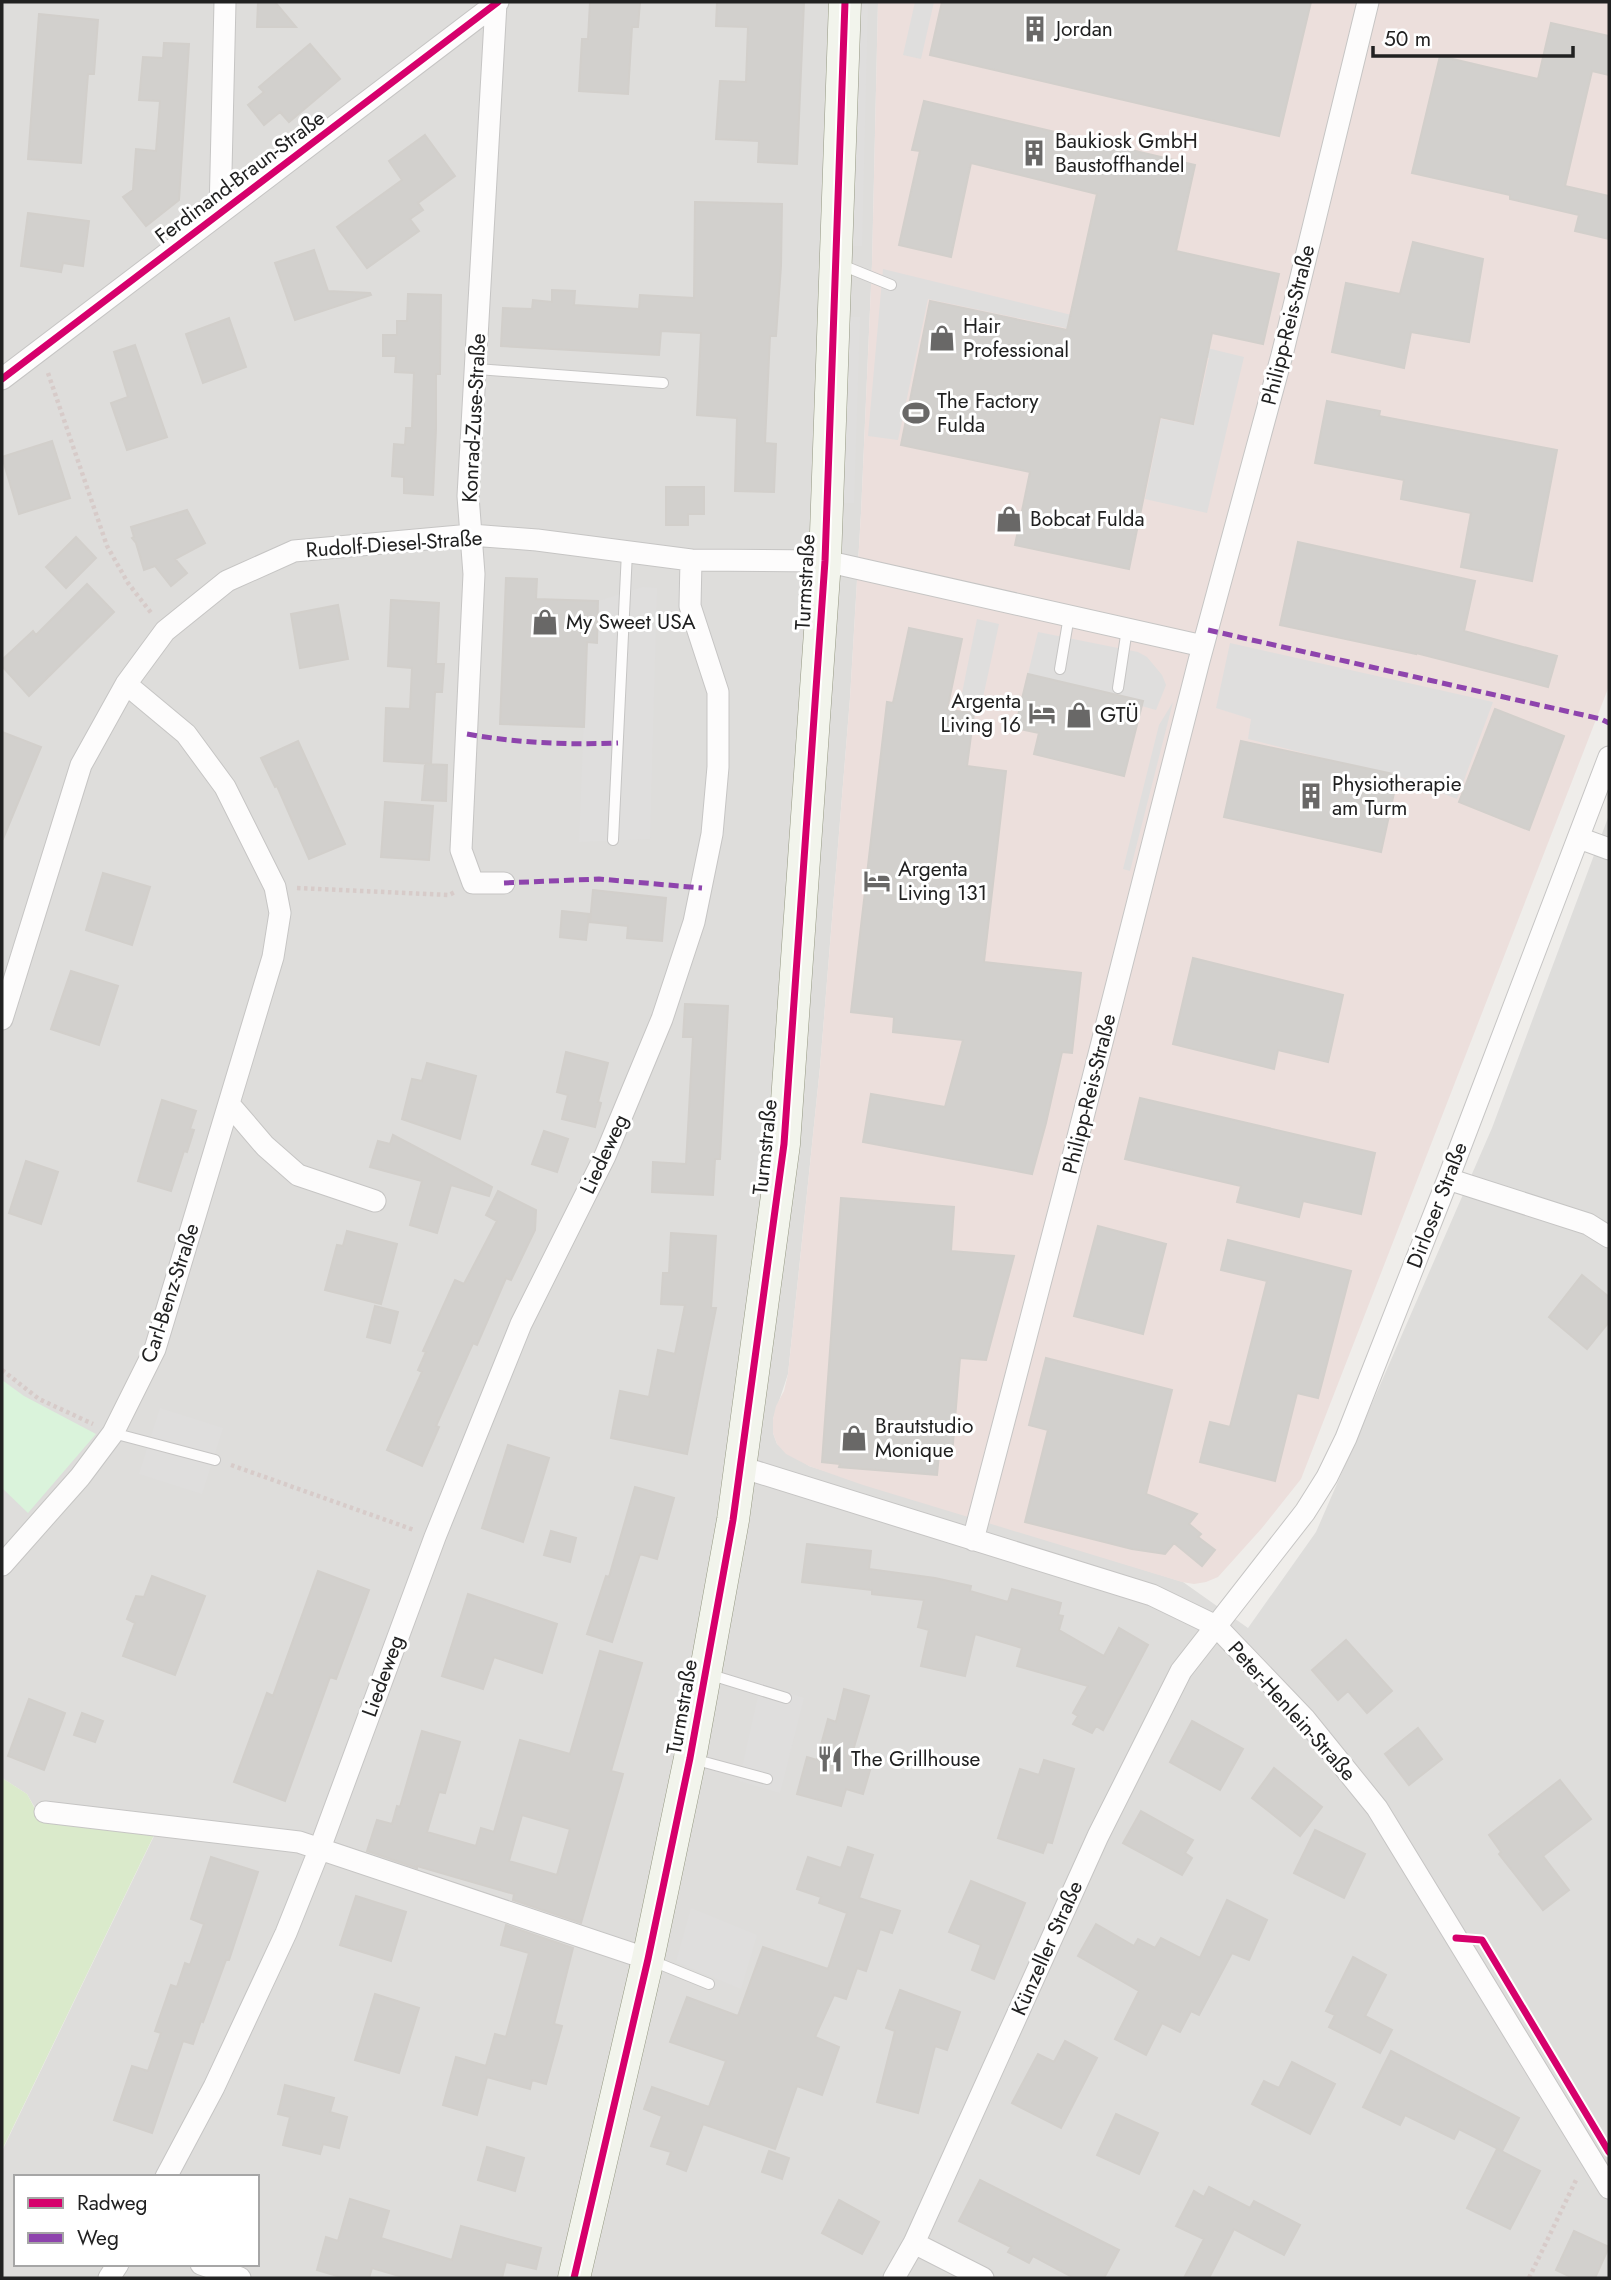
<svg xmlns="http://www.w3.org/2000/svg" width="1611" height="2280" font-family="Jost,sans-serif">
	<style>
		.residential { fill: #dedddb; fill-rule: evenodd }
		.commercial { fill: #ecdfdc }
		.grass { fill: #daeacb }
		.park { fill: #daf3db }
		.parking { fill: #dfdedd }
		.building { fill: #d2d0cd; stroke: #d2cfcb; stroke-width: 2; fill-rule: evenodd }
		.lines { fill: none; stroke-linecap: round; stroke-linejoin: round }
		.lane-casing { stroke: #c6c5c4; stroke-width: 12 }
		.street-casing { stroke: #c6c5c4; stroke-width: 23 }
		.secondary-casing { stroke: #959882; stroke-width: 33 }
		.path { stroke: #d7cbc9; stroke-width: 4.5; stroke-dasharray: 3.5 3.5; stroke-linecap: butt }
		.lane { stroke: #fdfcfc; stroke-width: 10 }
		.street { stroke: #fdfcfc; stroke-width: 21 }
		.secondary { stroke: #f2f4ec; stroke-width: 32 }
		.quiet { stroke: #8e44ad; stroke-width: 5; stroke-dasharray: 10 5; stroke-linecap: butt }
		.cycleway-casing { stroke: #fff; stroke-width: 11 }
		.cycleway { stroke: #d6006c; stroke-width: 7 }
		.labels { text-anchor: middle; stroke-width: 6; stroke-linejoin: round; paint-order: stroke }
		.poi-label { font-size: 21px; fill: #212121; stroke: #fff; text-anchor: start }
		.street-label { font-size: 21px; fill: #212121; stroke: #fff }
	</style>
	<rect width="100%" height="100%" fill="#efedea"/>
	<!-- residential -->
	<path class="residential" d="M2,2H878L872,264L861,513L850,698L820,1067L807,1193L788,1374L773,1419V1433L777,1444L809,1466L1183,1582L1248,1628L1316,1532L1492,1128L1609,815V2278H2V2151L155,1834L42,1820L27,1794L2,1778ZM16,2177H257V2264H16Z"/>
	<!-- commercial -->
	<path class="commercial" d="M878,2H1609V686L1301,1479L1262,1528L1218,1577L1206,1582L1194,1584L1182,1582L863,1485L809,1466L786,1454L777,1444L773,1433V1419L776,1406L784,1391L788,1374L807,1193L820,1067L850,698L861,513L872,264Z"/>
	<!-- grass -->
	<path class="grass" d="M2,1778L27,1794L41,1820L155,1833L2,2150Z"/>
	<!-- park -->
	<path class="park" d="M2,1380L24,1396L96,1434L28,1513L2,1488Z"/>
	<!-- parking -->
	<path class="parking" d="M858,2H868L862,246H852Z
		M915,2H934L921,59L903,55Z
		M883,269L1244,357L1207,513L1145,499L1161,419L1194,425L1209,358L928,299L898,440L868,436Z
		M848,317H860L854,503H842Z
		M643,587L657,588L650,839L579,842L587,642H597L598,601Z
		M977,619L999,624L982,702L961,698Z
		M1038,632L1138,652L1147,657L1162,675L1166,685L1156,710L1028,674Z
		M1230,643L1493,702L1457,799L1403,778L1248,739L1251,719L1216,708Z
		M1173,702L1130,871L1123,869L1159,725Z
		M160,1408L223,1428L202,1494L139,1474Z
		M761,1683L804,1698L780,1793L739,1781Z
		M691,1908L757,1935L741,1989L676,1962Z"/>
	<!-- building -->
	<path class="building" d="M258,2H275L296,27H257Z
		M590,2H640L638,27H632L628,94L579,91L582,39H588Z
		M717,2H804L797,164L758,162L759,141L716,139L720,81L746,82L748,27L716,26Z
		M942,2H1311L1279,136L930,55Z
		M39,14L98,20L94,74H88L81,163L28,159Z
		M1551,23L1609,36V75L1592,71L1565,186L1609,196V239L1575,231L1579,215L1510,199V195L1412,173L1440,56L1538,79Z
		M164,43L189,44L179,200L146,226L123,197L133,190L136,149L156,151L160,101L139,100L143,57L163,58Z
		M310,44L340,79L289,122L280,112L264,125L248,105L264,92L259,87Z
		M924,101L1195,165L1176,251L1279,274L1263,344L1212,333L1193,424L1160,417L1129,569L1015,545L1030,472L901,445L930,301L1067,330L1097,194L971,163L951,257L899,245L920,151L912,150Z
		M425,135L455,176L418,203L423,210L410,219L419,231L367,268L337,227L402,180L389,161Z
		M695,202L782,204L781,266L776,336H770L765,443L776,444L774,492L735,491L737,418L697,415L701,333L661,331L659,355L501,346L503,308L532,309L533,300L552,302V290L575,291L574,305L639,309L640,295L694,298Z
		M28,213L89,221L83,266L63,263L61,272L21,266Z
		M1413,242L1483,259L1469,342L1411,332L1404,368L1332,352L1346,283L1400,294Z
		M314,250L328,291L370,293L371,295L295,320L275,263Z
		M408,294L441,295L440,374H436V429L433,495L404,493V477L392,476L394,444L405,445L406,428H412L414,373L395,372L396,356H383V335H397V321H407Z
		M229,318L246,367L203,383L186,334Z
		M135,345L167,437L127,450L111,403L128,397L114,352Z
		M1327,401L1380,411L1379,416L1557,450L1532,581L1461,567L1471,513L1401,499L1404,480L1315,463Z
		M52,441L70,498L19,514L2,457Z
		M666,487H704V514H688V525H666Z
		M187,510L205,543L175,559L187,573L171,586L155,566L144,570L136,543L132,538L134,537L131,527Z
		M76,537L96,558L66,588L46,567Z
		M1298,542L1475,581L1464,631L1557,656L1548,687L1416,653V654L1280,625Z
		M506,578L537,579L536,599L598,601L597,643L587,642L584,727L500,724Z
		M87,584L114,612L29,696L2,666V660L33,631L36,635Z
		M391,600L439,603L436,664H444L442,692H435L431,764L384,761L386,708L410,709L412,668L388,666Z
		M338,605L348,659L300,668L291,614Z
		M909,628L962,639L947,710L974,713L967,766L1006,771L984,962L1081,973L1072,1053L1062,1052L1046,1123L1032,1174L863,1142L871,1094L945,1107L963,1040L893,1032L894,1017L851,1012L887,702L893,703Z
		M1028,674L1143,701L1124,776L1034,754L1039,733L1015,728Z
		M1495,709L1564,736L1529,830L1459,802Z
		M2,732L41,747L3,839H2Z
		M298,741L345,844L309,859L277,786L275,787L261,758Z
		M1241,741L1398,775L1381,852L1224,817Z
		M425,764L447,765L446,801L422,800Z
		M385,802L433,806L429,860L381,857Z
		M103,873L150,887L132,945L86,930Z
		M593,890L666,898L662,941L627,938L628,926L590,922Z
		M562,911L589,914L586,940L560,937Z
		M1193,958L1343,995L1328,1062L1278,1050L1274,1069L1173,1044Z
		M71,971L118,986L99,1045L51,1029Z
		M685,1004L728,1006L720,1159H715L713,1195L652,1192L653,1162L686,1164L693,1037H683Z
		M566,1052L608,1063L598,1102L601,1103L595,1127L562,1119L568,1095L557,1092Z
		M427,1063L476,1076L460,1139L402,1119L412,1079L422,1081Z
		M1140,1098L1375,1153L1361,1214L1303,1201L1299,1217L1237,1202L1241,1186L1125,1159Z
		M162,1100L196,1111L190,1129L194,1130L187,1152L184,1151L171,1191L138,1181Z
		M544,1131L568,1139L557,1172L532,1164Z
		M393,1135L492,1187L489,1196L451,1185L437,1233L410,1225L422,1181L370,1167L378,1141L390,1144Z
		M26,1161L58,1172L41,1224L9,1213Z
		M498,1191L536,1210L535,1230L511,1280L506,1278L477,1345L473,1343L436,1426L439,1427L422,1466L387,1450L422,1372L418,1370L426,1352L423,1351L455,1280L464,1284L497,1221L486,1215Z
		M841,1198L954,1207L951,1251L1014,1256L986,1360L960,1358L952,1456L939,1455L937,1475L839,1467L840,1464L822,1462Z
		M1098,1226L1166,1244L1143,1334L1074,1316Z
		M347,1231L397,1244L381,1304L325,1290L337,1245L343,1246Z
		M671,1233L716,1236L711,1308H716L687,1454L611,1438L620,1391L649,1397L658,1350L675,1354L685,1305L661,1304L663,1273H669Z
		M1228,1240L1351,1271L1318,1398L1297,1393L1275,1481L1200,1462L1210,1422L1230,1427L1267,1281L1221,1270Z
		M1582,1275L1609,1297V1322L1587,1349L1549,1317Z
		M375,1306L398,1312L390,1343L367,1337Z
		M1046,1358L1172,1390L1146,1494L1197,1514L1189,1524L1201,1534L1198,1537L1215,1550L1202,1566L1174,1543L1165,1554L1132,1549L1025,1522L1048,1430L1029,1425Z
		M508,1445L549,1458L523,1542L482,1528Z
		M635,1487L674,1498L657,1559L640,1554L612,1642L587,1634L606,1576L609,1577Z
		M551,1531L576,1538L570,1562L544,1555Z
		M807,1544L871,1551L869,1569L935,1578L971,1586L970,1591L1008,1602L1012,1589L1061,1603L1058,1615L1063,1616L1059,1630L1104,1656L1119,1628L1148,1645L1103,1730L1096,1726L1092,1733L1073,1724L1078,1716L1073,1713L1088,1686L1017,1666L1022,1648L975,1634L965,1676L921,1666L929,1630L918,1627L924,1600L872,1594V1590L802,1582Z
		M318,1571L369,1590L336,1679L330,1677L285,1801L234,1782L267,1693L273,1696Z
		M152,1576L205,1596L175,1675L123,1656L135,1623L127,1619L136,1596L144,1597Z
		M468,1594L557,1624L542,1673L494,1657L483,1689L442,1676Z
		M1346,1640L1392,1691L1367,1713L1348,1691L1338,1700L1312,1670Z
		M600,1651L642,1663L611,1771L623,1774L581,1923L513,1900L514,1894L417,1866V1868L367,1851L377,1820L392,1824L397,1806L400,1807L422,1731L460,1742L445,1793L439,1792L427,1832L476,1846L481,1828L494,1832L520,1740L570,1754ZM522,1815L570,1829L557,1875L509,1861Z
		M844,1689L869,1696L852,1754L873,1760L863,1794L846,1789L841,1806L797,1794L807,1757L817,1760L828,1719L836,1722Z
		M29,1699L65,1713L44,1770L8,1756Z
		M82,1713L103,1721L95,1742L74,1735Z
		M1192,1721L1243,1749L1220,1790L1170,1762Z
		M1418,1728L1442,1759L1409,1785L1385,1754Z
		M1044,1760L1074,1769L1052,1843L1047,1842L1043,1853L998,1838L1020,1769L1039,1775Z
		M1274,1768L1322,1807L1300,1836L1252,1798Z
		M1560,1780L1591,1819L1543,1856L1569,1890L1543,1910L1499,1854L1501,1852L1489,1835Z
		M1141,1811L1193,1840L1185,1853L1192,1858L1182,1875L1123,1843Z
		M1315,1830L1365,1854L1344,1898L1294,1873Z
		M848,1847L873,1855L859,1898L900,1911L892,1933L880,1929L866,1971L857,1968L846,1999L834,1995L815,2037L839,2047L822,2095L797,2086L775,2149L703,2124L686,2171L667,2164L671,2152L651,2146L662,2116L644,2109L652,2087L709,2107L726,2061L670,2042L687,1997L738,2016L763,1947L828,1969L847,1913L819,1903L821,1897L797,1889L808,1857L841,1868Z
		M211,1857L258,1872L229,1960H226L203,2022L201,2021L193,2044L183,2041L152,2133L114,2120L132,2066L148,2071L161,2033L155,2031L171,1985L177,1987L185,1963L190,1965L204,1924L191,1919Z
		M971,1881L1025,1903L994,1979L972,1970L981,1945L949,1932Z
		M356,1896L406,1912L391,1961L340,1945Z
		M1227,1900L1267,1920L1249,1960L1232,1953L1199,2015L1191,2011L1180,2032L1162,2023L1146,2055L1115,2039L1139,1991L1078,1956L1096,1924L1134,1946L1138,1939L1155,1948L1161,1938L1200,1958Z
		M506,1925L573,1948L554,2024L562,2026L546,2084L532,2080L530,2089L487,2077L477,2115L443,2105L456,2057L486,2066L495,2034L506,2037L529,1953L501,1945Z
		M1353,1957L1386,1975L1365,2016L1392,2030L1380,2053L1329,2027L1335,2015L1326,2011Z
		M900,1990L960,2012L947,2050L935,2046L918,2113L877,2102L895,2031L886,2028Z
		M375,1994L419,2008L399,2073L355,2060Z
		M1065,2041L1097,2058L1061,2128L1012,2103L1038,2054L1054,2062Z
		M1391,2051L1519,2118L1502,2151L1459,2129L1454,2139L1405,2115L1400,2125L1363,2107Z
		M1292,2062L1335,2084L1310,2134L1252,2104L1264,2081L1279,2088Z
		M285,2085L334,2098L330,2112L347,2117L339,2148L323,2144L320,2154L283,2145L290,2117L278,2114Z
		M1116,2114L1158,2133L1139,2174L1097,2155Z
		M487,2147L524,2158L515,2191L478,2180Z
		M1497,2149L1540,2171L1510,2229L1467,2208Z
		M769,2151L789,2158L782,2179L762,2172Z
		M980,2180L1119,2250L1104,2278H1074L1033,2256L1029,2263L1008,2252L1011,2247L959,2221Z
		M1209,2187L1250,2208L1254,2201L1300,2225L1284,2255L1234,2229L1209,2278H1184L1204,2239L1176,2226L1194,2191L1204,2197Z
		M350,2199L389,2211L381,2238L452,2260L461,2226L541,2248L536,2269L506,2262L502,2278H406L372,2268L369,2278H344L317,2270L326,2237L338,2241Z
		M839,2200L879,2222L862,2254L822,2233Z
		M1574,2231L1609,2247L1595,2278H1573L1556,2270Z"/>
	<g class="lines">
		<!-- lane casing -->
		<g class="lane-casing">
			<path id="lane" d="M839,264L891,285
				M477,369L663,383
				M1060,669L1069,616
				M1118,688L1127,629
				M613,840L627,552
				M113,1433L215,1460
				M708,1674L786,1698
				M693,1759L767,1779
				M650,1960L709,1984"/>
		</g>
		<!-- street casing -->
		<g class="street-casing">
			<path id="street" d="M496,3L468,496L474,574L461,850L473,883H504
				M220,213L225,2
				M2,379L498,2
				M1579,838L1609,849
				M2,1019L81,765L126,684L165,631L227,581L294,551L471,535L537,540L691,560
				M229,1104L265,1146L298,1175L375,1201
				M1448,1179L1588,1224L1609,1237
				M741,1467L1152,1595L1216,1626L1305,1719L1377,1808L1609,2188
				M973,1540L1066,1184L1199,661L1282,355L1368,2
				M2,1565L80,1477L113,1433L155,1349L273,957L280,913L275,887L225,787L186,734L126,684
				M45,1812L299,1842L648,1959
				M166,2177L214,2087L286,1933L320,1848L435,1537L521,1324L605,1156L662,1019L694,922L712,834L718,767V692L690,606L691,560L825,561L1203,646
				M914,2243L983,2278
				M201,2264L240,2278
				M109,2278L118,2264
				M894,2278L914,2243L1098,1836L1181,1671L1305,1512L1327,1477L1346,1438L1448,1179L1609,757"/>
		</g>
		<!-- secondary casing -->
		<g class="secondary-casing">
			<path id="secondary" d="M574,2278L648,1959L690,1758L733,1520L784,1144L825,561L845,2"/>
		</g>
		<!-- path -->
		<path class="path" d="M48,373L107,546L128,583L152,614
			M297,888L449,895L455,892
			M2,1370L39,1399L93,1424
			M231,1465L414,1530
			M1529,2278L1577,2178"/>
		<!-- lane -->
		<use href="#lane" class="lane"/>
		<!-- street -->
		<use href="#street" class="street"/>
		<!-- secondary -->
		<use href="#secondary" class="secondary"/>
		<!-- quiet -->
		<path class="quiet" d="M1208,630L1601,719L1609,723
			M467,734C517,743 567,745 618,743
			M504,883L599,879L702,888"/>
		<!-- cycleway casing -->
		<g class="cycleway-casing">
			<path id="cycleway" d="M2,379L498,2
				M1456,1938L1482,1940L1609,2152
				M574,2278L648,1959L690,1758L733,1520L784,1144L825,561L845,2"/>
		</g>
		<!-- cycleway -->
		<use href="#cycleway" class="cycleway"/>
	</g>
	<!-- icons -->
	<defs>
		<g id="building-bare" transform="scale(2.1)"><path d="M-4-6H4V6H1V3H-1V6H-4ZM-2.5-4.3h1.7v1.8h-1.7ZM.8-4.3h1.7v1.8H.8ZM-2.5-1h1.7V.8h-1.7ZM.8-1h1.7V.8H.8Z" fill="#696867" stroke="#fff" stroke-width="2.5" paint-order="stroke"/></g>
		<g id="shop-bare" transform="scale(2.1)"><path d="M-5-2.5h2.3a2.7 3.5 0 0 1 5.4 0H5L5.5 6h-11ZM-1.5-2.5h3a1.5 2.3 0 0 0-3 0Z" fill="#696867" stroke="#fff" stroke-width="2.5" paint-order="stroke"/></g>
		<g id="stadium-bare" transform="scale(2.1)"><path d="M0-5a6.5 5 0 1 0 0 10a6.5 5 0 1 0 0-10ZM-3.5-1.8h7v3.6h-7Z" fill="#696867" stroke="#fff" stroke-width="2.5" paint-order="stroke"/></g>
		<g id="hotel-bare" transform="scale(2.1)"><path d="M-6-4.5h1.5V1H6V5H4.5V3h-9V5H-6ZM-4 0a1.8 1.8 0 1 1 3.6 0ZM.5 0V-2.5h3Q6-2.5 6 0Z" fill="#696867" stroke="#fff" stroke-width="2.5" paint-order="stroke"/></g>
		<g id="restaurant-bare" transform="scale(2.1)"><path d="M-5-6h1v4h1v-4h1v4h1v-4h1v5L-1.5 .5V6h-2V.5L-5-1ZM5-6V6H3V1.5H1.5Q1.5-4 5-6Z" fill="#696867" stroke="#fff" stroke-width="2.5" paint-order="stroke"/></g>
	</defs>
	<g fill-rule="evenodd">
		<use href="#building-bare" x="1035" y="29"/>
		<use href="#building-bare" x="1034" y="153"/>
		<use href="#shop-bare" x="942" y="338"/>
		<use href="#stadium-bare" x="916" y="413"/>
		<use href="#shop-bare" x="1009" y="519"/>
		<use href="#shop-bare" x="545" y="622"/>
		<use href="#hotel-bare" x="1042" y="713"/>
		<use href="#shop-bare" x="1079" y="715"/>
		<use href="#building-bare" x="1311" y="796"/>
		<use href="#hotel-bare" x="877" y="881"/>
		<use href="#shop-bare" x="854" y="1438"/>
		<use href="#restaurant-bare" x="830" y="1759"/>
	</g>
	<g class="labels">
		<!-- poi labels -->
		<g class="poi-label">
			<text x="1056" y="36">Jordan</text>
			<text x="1055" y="148">Baukiosk GmbH<tspan x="1055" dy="24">Baustoffhandel</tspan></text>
			<text x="963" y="333">Hair<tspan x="963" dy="24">Professional</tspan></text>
			<text x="937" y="408">The Factory<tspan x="937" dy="24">Fulda</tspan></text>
			<text x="1030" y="526">Bobcat Fulda</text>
			<text x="566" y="629">My Sweet USA</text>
			<text x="1021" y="708" text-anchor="end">Argenta<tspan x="1021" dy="24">Living 16</tspan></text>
			<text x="1100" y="722">GTÜ</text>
			<text x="1332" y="791">Physiotherapie<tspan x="1332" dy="24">am Turm</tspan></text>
			<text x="898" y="876">Argenta<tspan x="898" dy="24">Living 131</tspan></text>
			<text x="875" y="1433">Brautstudio<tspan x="875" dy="24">Monique</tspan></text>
			<text x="851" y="1766">The Grillhouse</text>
		</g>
		<!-- street labels -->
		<g class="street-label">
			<text transform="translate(240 177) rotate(-37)" y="7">Ferdinand-Braun-Straße</text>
			<text transform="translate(1288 325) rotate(-76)" y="7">Philipp-Reis-Straße</text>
			<text transform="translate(474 418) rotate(-87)" y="7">Konrad-Zuse-Straße</text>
			<text transform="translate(394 544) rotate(-4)" y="7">Rudolf-Diesel-Straße</text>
			<text transform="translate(805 582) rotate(-87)" y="7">Turmstraße</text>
			<text transform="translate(1089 1094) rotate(-76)" y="7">Philipp-Reis-Straße</text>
			<text transform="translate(765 1147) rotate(-84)" y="7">Turmstraße</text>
			<text transform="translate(604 1154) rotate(-65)" y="7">Liedeweg</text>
			<text transform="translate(1437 1205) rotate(-69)" y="7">Dirloser Straße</text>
			<text transform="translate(170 1293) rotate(-72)" y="7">Carl-Benz-Straße</text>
			<text transform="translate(383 1676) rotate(-70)" y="7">Liedeweg</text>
			<text transform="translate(682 1707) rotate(-80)" y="7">Turmstraße</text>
			<text transform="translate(1292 1711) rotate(48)" y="7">Peter-Henlein-Straße</text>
			<text transform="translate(1047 1948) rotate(-66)" y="7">Künzeller Straße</text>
		</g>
	</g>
	<!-- border -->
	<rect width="1611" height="2280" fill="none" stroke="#212121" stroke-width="7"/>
	<!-- legend -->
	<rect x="14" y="2175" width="245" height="91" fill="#ffffff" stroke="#a6a6a6" stroke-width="2"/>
	<rect x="28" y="2198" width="35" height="10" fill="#d6006c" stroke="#a6a6a6" stroke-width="2"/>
	<text x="77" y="2210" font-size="21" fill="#212121">Radweg</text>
	<rect x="28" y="2233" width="35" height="10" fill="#8e44ad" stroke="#a6a6a6" stroke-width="2"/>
	<text x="77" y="2245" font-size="21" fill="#212121">Weg</text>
	<!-- scale -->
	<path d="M1373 46v10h200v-10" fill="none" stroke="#212121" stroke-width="3.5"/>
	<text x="1384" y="46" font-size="21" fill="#212121" stroke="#ffffff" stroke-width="5" paint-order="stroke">50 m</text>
</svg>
